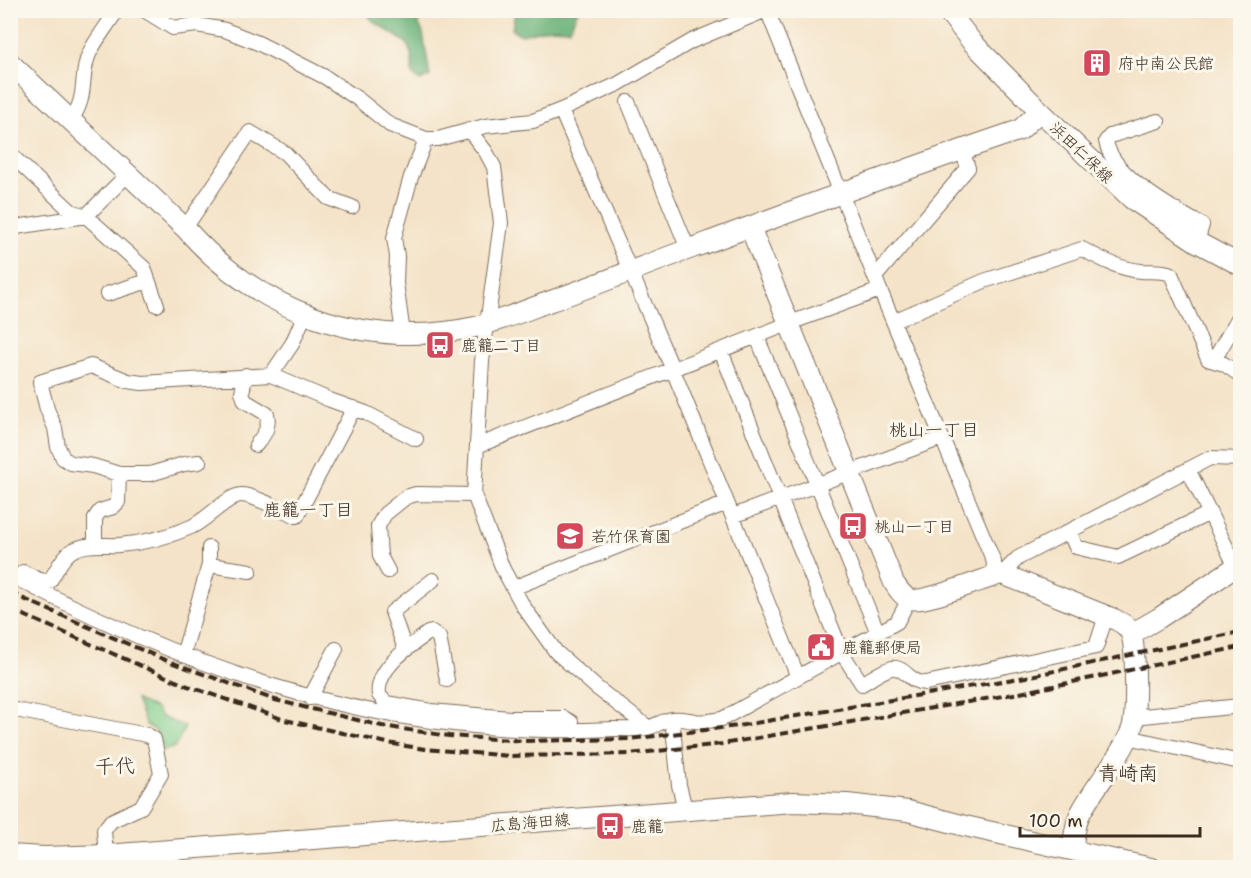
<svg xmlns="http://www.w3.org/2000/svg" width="1251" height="878" font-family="'Shantell Sans','Klee One',sans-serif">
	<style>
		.green { fill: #7ecc8a; stroke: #5c7b54; stroke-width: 1.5 }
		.forest { fill: #66b076; stroke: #506d4a; stroke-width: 1.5 }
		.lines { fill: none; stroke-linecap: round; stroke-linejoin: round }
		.street-casing { stroke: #7c6b5a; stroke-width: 16 }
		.secondary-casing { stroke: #7c6b5a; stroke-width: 22 }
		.street { stroke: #fff; stroke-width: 14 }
		.secondary { stroke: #fff; stroke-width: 20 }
		.rail { stroke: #3b2a1e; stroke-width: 4; stroke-dasharray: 9 4.5; stroke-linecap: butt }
		.labels { text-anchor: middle; stroke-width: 6; stroke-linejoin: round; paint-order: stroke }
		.poi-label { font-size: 16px; fill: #3b2a1e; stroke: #fbf7ec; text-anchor: start }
		.street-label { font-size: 16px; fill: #3b2a1e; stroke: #fbf7ec }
		.neighbourhood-label { font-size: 18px; fill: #3b2a1e; stroke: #fbf7ec }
		.quarter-label { font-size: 20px; fill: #3b2a1e; stroke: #fbf7ec }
	</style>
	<rect width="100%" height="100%" fill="#fbf7ec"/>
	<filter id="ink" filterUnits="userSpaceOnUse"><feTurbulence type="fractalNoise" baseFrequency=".0167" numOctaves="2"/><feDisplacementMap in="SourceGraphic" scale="12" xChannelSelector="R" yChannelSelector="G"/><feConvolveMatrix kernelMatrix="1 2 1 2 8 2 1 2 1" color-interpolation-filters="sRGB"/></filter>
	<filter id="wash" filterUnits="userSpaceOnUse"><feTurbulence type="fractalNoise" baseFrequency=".008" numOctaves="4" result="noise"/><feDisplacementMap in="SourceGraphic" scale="24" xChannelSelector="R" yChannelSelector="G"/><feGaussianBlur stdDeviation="1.35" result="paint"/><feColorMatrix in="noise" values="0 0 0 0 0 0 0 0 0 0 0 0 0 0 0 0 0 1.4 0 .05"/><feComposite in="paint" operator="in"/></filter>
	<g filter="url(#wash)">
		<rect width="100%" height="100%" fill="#f4e3c8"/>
		<!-- green -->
		<path class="green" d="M136,700L156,709L160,716L185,727L175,747L163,751L160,736H157L156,731L146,725Z"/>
		<!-- forest -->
		<path class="forest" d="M364,11H422L417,20L423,33L430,76L420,81L412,74V57L407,43L374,22Z
			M515,11V10L578,11L569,29L550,28L522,35L512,30Z"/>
	</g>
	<g filter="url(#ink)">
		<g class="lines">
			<!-- street casing -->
			<g class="street-casing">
				<path id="street" d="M144,10L173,28L197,25L225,30L258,43L325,77L358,99L390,125L426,139H438L485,126L533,121L561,110L618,84L692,41L766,10
					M767,10L880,290L994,562L993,576
					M628,102L688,249
					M561,110L673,370L798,677
					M70,121C89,97 79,77 89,54C96,39 108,25 117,10
					M1158,121L1110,136L1106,141C1111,175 1174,210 1202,225L1197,242
					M469,130L486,152L494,167L501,223L482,361L474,495L503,569L523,606L556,652L597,688L649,728
					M10,154L71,211L86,216L144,268L157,305
					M10,228L86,216L128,174
					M185,228L250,132L285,153L328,198L352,207
					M875,277L968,168L962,150
					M107,294L148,281
					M894,321L984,281L1082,249C1101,259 1119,269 1141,271C1152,272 1161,270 1171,274L1208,359L1224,364L1240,375
					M403,334L396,283L397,256L394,238L411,177L426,139
					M757,337L878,633
					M721,351L842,653L862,684C871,679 882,670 892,668C905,666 910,684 926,683L1096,647L1106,616
					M1214,360L1240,315
					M246,375L242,392L245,401L267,414C270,428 264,435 256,445
					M271,375L292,344L305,314
					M477,446L798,320L880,290
					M199,462L184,464L150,474H119L93,466L71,463L63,458L58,447L55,428L47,409L40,382L91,366L128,381L142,383L271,375L330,400L366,413L416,439
					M1188,469L1236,567
					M733,516L942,438
					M1069,531L1076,547L1118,557L1210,513
					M95,545V518L100,511L113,507L118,502L119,474
					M209,565L250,571
					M388,571L380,556L378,526L385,514L406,497L416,494L474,495
					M23,572L37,579L49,582C56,572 60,560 70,552C85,542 103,546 119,545C144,543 168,537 191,527C205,521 229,495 241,495C253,495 284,511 297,516L354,408
					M1002,574L1018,558L1210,458L1240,459
					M10,575C177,663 353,727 543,730C567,731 591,730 615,729C626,729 637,730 647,728C656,726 663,720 673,719C681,718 687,720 695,721C704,723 713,720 722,719L897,622L909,599
					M513,588L727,503
					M405,649L392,612L433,580
					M183,655L209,565V548
					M447,680L439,637L432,632L428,633C410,646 375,669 379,695L386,703L431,711L510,718H564L571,722L574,731
					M310,698L336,649
					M10,709L147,735L154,739L161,774L141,807L111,821L104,830L106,855
					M1134,717L1240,706
					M672,719L679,785L685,809
					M1128,737L1240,762"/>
			</g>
			<!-- secondary casing -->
			<g class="secondary-casing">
				<path id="secondary" d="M947,10L972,42L1040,111L1132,199L1197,242L1240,265
					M10,63L185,228C259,312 364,351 475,327C500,321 524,311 548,302C596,285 643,266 692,248C801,208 910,167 1020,130L1040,111
					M750,227L894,583C898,589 903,597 910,599C925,604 983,578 1002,574L1114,619C1122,623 1128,626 1131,634C1136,647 1137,718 1131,731C1119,761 1095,785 1080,814C1075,824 1074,839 1072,850
					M1131,634L1159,618L1240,564
					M10,855L44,857L106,855L793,802L847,804L908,811L965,826L1151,868"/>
			</g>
			<!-- street -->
			<use href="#street" class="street"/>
			<!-- secondary -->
			<use href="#secondary" class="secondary"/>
			<!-- rail -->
			<path class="rail" d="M10,593L165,660L275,700L382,726L449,736L525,741L630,739L738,726L1026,677L1240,632
				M10,609L185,685L285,720L387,743L425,749L511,756L629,754L722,744L1020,693L1240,647"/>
		</g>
	</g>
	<!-- icons -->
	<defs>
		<g id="building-square" transform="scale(1.5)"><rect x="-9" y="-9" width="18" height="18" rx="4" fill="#d1495b" stroke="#fbf7ec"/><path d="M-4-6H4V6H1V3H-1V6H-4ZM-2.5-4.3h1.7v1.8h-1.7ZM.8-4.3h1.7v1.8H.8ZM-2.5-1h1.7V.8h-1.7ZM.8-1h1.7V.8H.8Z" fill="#fff"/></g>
		<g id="bus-square" transform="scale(1.5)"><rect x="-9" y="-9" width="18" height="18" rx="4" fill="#d1495b" stroke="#fbf7ec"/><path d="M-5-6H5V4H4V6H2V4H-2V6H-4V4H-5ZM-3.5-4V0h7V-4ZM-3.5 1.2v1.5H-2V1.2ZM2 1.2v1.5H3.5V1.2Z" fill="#fff"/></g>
		<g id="school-square" transform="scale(1.5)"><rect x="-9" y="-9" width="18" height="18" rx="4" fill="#d1495b" stroke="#fbf7ec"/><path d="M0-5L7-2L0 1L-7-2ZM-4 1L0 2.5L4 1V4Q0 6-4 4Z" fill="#fff"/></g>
		<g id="civic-square" transform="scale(1.5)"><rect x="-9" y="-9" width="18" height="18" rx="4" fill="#d1495b" stroke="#fbf7ec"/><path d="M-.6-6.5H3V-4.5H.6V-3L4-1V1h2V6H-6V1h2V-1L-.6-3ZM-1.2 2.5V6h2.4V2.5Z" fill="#fff"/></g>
	</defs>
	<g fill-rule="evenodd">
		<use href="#building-square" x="1097" y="63"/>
		<use href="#bus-square" x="440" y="345"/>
		<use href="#bus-square" x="853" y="526"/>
		<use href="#school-square" x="570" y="536"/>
		<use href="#civic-square" x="821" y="647"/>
		<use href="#bus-square" x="610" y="826"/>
	</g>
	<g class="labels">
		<!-- poi labels -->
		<g class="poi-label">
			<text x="1118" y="69">府中南公民館</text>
			<text x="461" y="351">鹿籠二丁目</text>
			<text x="874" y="532">桃山一丁目</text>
			<text x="591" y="542">若竹保育園</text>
			<text x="842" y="653">鹿籠郵便局</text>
			<text x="631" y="832">鹿籠</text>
		</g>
		<!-- street labels -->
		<g class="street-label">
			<text transform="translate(1082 152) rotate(44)" y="6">浜田仁保線</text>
			<text transform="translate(530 822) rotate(-5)" y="6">広島海田線</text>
		</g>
		<!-- neighbourhood labels -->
		<g class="neighbourhood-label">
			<text x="934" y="436">桃山一丁目</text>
			<text x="308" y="516">鹿籠一丁目</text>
		</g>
		<!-- quarter labels -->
		<g class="quarter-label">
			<text x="115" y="773">千代</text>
			<text x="1128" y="780">青崎南</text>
		</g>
	</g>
	<!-- margin -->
	<rect width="1251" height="878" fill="none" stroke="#fbf7ec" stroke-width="36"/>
	<!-- scale -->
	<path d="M1020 827v9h180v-9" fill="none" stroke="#3b2a1e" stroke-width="3"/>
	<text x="1029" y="827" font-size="18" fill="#3b2a1e" stroke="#fbf7ec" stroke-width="4.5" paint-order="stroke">100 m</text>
</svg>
